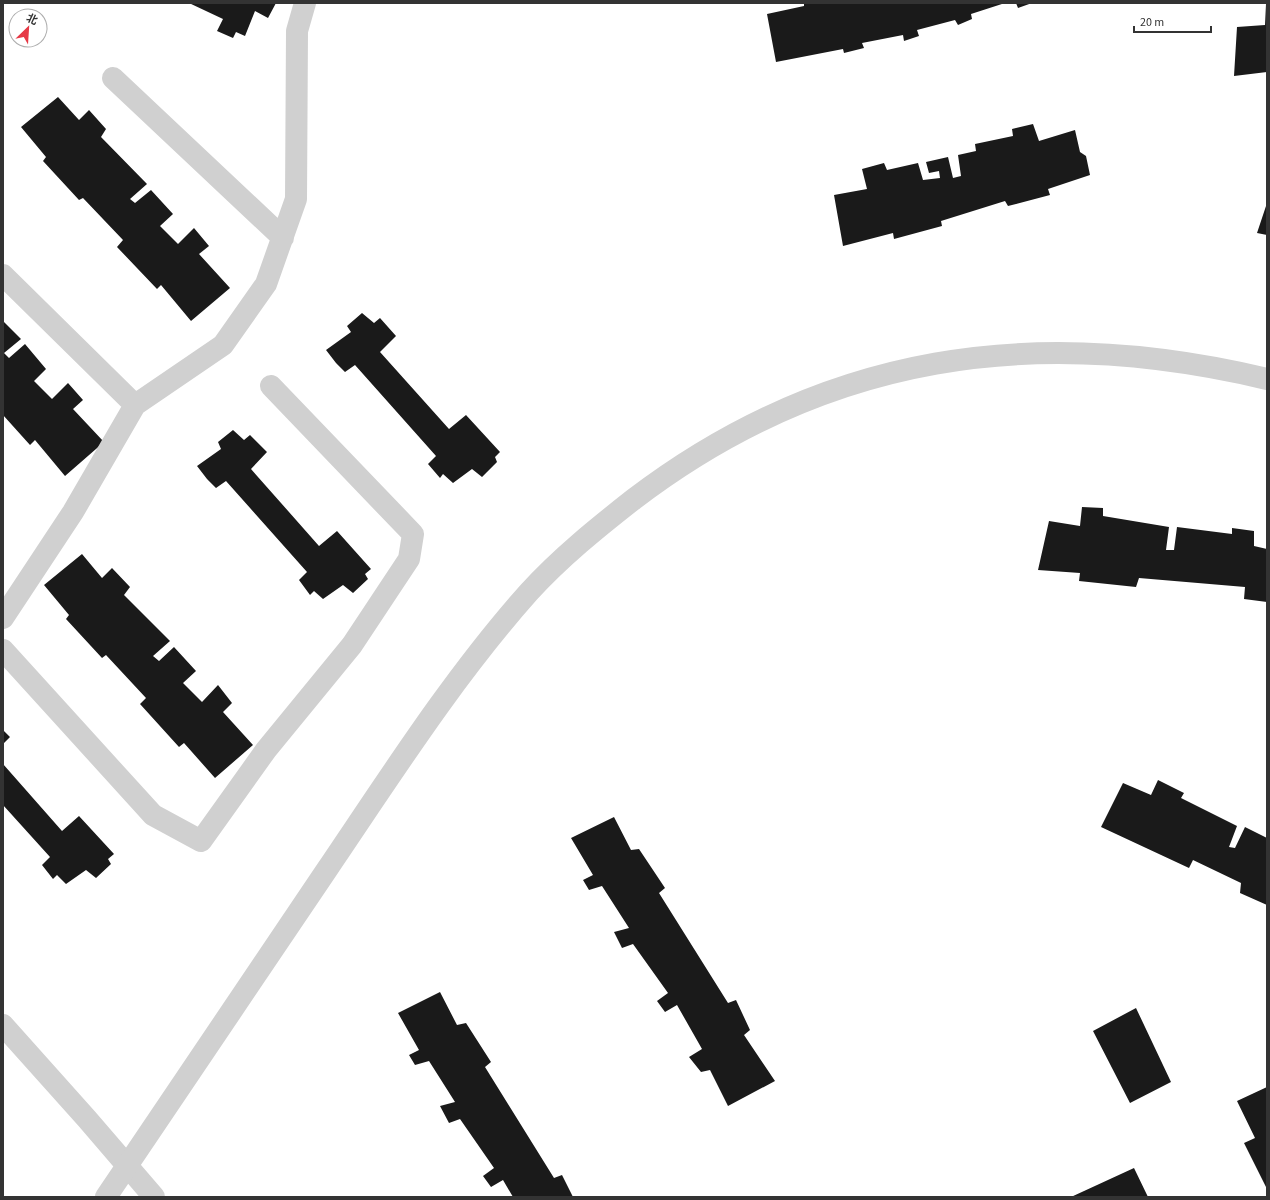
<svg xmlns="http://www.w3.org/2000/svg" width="1270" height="1200" font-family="'Source Sans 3','Noto Sans SC',sans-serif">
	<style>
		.building { fill: #1a1a1a }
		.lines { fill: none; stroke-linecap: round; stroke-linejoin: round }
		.minor { stroke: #d0d0d0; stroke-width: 22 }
		.tertiary { stroke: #d0d0d0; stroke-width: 22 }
	</style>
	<rect width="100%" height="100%" fill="#fff"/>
	<!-- building -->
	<path class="building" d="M189,3H276L268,18L255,11L245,36L236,32L233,38L217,31L223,19Z
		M804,3H1005L971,14L972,19L958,25L955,20L917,30L919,36L904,41L903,35L862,43L864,48L844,53L843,49L776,62L767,14L804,6Z
		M1016,3H1032L1018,8Z
		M1266,4L1267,72L1234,76L1237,27L1265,25Z
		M58,97L79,120L89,110L106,129L101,137L147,184L130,199L135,203L151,190L173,214L160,226L178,244L194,228L209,246L199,254L230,288L191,321L161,285L157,289L117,247L123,240L83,198L79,200L43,161L46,157L21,127Z
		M1033,124L1039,141L1075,130L1080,152L1086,156L1090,175L1048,189L1050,195L1008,206L1005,201L941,221L942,226L894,239L893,233L843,246L834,195L867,189L862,169L884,163L887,170L918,163L923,180L940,178L939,171L929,173L926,162L948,157L953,178L961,176L958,155L976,151L975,144L1013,136L1012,129Z
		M1267,203V235L1257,233Z
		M362,313L374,323L380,318L396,336L380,352L449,429L466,415L500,452L495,457L497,462L482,477L472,469L453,483L443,474L440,478L428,464L436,456L355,365L345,372L336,363L326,350L351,332L347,326Z
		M3,321L21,339L4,353L9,358L25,344L46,369L34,381L52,399L68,383L83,400L73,409L104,442L65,476L35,440L30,445L3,415Z
		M233,430L244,440L250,435L267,452L251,469L319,546L337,531L371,569L365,574L368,579L353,593L343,585L323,599L314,591L310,595L299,580L307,572L226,481L216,488L207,479L197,466L221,449L218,442Z
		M1082,507L1103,508V516L1169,527L1166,550H1174L1177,527L1232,534V528L1254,531V546L1267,549V602L1244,599L1245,587L1139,578L1136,587L1079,581L1080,573L1038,570L1049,521L1080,526Z
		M82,554L102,578L112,568L130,587L124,595L170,641L153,656L159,661L174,647L196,671L183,683L202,702L218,685L232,703L223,712L253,745L215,778L184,743L179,747L140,704L146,698L106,655L102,658L66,619L69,615L44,585Z
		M3,730L10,737L3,744Z
		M3,764L62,831L79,816L114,854L108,859L111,864L96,878L86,870L66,884L57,875L53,879L42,865L50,857L3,805Z
		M1158,780L1184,793L1181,798L1237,826L1229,847L1235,848L1245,827L1267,838V905L1240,893L1241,883L1193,860L1189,868L1101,827L1123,783L1151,795Z
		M614,817L631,850L639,849L665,888L659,893L728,1003L736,1000L750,1030L744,1035L775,1081L728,1106L710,1070L701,1072L689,1057L702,1049L677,1005L665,1012L657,1001L668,993L633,944L622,948L614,932L629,928L602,886L589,890L583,880L593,875L571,838Z
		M440,992L457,1025L466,1023L491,1062L485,1067L554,1178L562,1175L573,1197H513L503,1180L491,1187L483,1176L494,1168L460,1119L449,1123L440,1106L455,1102L429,1061L415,1065L409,1055L419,1050L398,1013Z
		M1136,1008L1171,1082L1130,1103L1093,1031Z
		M1267,1087V1189L1244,1143L1255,1138L1237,1101Z
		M1134,1168L1148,1197H1071Z"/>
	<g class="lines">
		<!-- minor -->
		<path class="minor" d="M113,78L283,238
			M3,275L135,405
			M3,618L73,512L135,405L223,345L266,284L296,199L297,31L305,3
			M3,650L153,815L201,841L266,750L352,645L409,559L413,534L271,386
			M3,1025L87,1119L154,1197"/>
		<!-- tertiary -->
		<path class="tertiary" d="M106,1197C180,1088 254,978 328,868C391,775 454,676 529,592C561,557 597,528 634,499C826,353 1035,324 1267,379"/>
	</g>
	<!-- border -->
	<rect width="1270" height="1200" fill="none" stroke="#333333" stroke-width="8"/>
	<!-- north arrow -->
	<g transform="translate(28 28) rotate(25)"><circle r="19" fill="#ffffff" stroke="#adadad"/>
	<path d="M0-3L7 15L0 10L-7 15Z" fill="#e63946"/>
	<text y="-6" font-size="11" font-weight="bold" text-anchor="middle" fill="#333333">北</text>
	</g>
	<!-- scale -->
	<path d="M1134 26v6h77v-6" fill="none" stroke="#333333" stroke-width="2"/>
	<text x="1140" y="26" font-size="12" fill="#333333" stroke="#ffffff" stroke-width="3" paint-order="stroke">20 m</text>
</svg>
